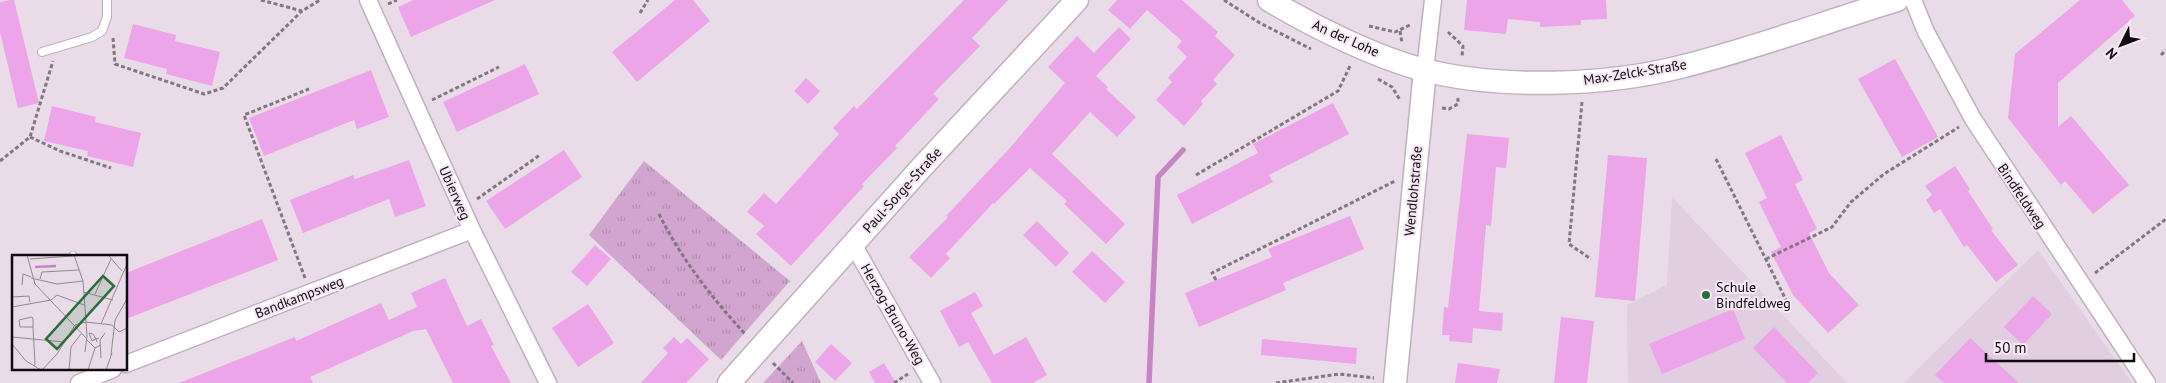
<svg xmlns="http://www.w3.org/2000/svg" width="2166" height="383" font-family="'PT Sans',sans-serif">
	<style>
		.built { fill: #e1cee0 }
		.park { fill: url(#park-tufts) }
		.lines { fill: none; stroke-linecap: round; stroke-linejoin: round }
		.stream { stroke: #c784c5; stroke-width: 5.5 }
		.building { fill: #eba5e8 }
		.lane-casing { stroke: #beb1bd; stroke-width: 10 }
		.street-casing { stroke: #beb1bd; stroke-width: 19 }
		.secondary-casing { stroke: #beb1bd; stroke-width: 25 }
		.path { stroke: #80777f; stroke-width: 3; stroke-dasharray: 4 2.5; stroke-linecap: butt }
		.lane { stroke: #fff; stroke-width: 8 }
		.street { stroke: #fff; stroke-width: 16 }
		.secondary { stroke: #fff; stroke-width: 22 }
		.poi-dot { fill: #2a6d38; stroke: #f6e9f5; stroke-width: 2 }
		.labels { text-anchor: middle; stroke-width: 4; stroke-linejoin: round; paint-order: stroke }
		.street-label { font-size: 14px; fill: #0f0b0f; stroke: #f6e9f5 }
		.poi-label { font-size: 14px; fill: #0f0b0f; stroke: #f6e9f5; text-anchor: start }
		.inset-river { fill: none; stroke: #c784c5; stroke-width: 2.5 }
		.inset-road { fill: none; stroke: #928891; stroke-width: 1 }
		.view { fill: #2a6d38; fill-opacity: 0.15; stroke: #2a6d38; stroke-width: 2.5 }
		.inset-edge { fill: none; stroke: #0f0b0f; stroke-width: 2.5 }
	</style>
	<defs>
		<pattern id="park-tufts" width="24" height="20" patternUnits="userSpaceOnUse" patternTransform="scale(1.25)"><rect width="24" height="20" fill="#d2a5d0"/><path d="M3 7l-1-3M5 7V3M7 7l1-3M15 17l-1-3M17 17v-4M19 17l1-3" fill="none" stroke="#b38db1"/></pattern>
	</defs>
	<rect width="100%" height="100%" fill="#e9dce8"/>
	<!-- built -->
	<path class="built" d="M1672,197L1847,383H1628L1627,305L1667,285Z
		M2038,250L2132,383H1904Z"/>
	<!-- park -->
	<path class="park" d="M644,161L790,281L721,360L589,235Z
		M802,341L821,383H763Z"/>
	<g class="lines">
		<!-- stream -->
		<path class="stream" d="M1149,383L1158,177L1183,150"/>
	</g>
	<!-- building -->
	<path class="building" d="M10,0H14L39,103L18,108L0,32V2Z
		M413,0H495L411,37L398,7Z
		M675,0H693L710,21L637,82L612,52Z
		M964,0H1008L972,38L980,46L933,94L939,99L895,146L897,148L862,184L864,186L791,266L756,234L764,226L747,212L764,193L776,204L839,134L833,128L854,106L857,109Z
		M1117,0H1182L1218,32L1215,36L1235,55L1213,80L1217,84L1201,101L1203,104L1184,126L1156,100L1172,82L1168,78L1187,57L1177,47L1182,41L1147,10L1130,29L1108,10Z
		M1467,0H1606L1607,19L1581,20V25L1540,27V22L1508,19L1506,34L1464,30Z
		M2080,0H2122L2135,16L2058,83V127L2071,116L2129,185L2093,214L2065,181L2061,185L2008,118L2015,54Z
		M133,24L176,35L175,41L220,52L212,86L166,74L167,69L124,58Z
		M1119,27L1131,39L1096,76L1108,87L1106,89L1136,117L1117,137L1090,112L1052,154L1125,224L1106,244L1064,204L1067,201L1030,168L994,204L993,203L946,254L950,258L931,278L909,257L948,217L946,216L1009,149L1065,83L1048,67L1077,36L1094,53Z
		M1895,59L1938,137L1902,157L1858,79Z
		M525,64L539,94L457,132L443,102Z
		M371,70L389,117L357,129L354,120L264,156L249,118Z
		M806,78L820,91L808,104L794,91Z
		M1333,103L1349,134L1269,175L1273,182L1192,224L1177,195L1258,153L1253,144Z
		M52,106L96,117L95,122L141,133L133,167L87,156L88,151L44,141Z
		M1467,134L1509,138L1506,168L1496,167L1491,226L1486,225L1479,311L1503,313L1502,331L1473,328L1472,343L1449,341L1450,335H1442L1444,307L1448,308Z
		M1781,135L1803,180L1795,184L1817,229L1809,233L1829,273L1859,305L1828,333L1793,295L1771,252L1781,247L1759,202L1767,198L1745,153Z
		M564,150L582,177L505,229L486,201Z
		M1608,155L1647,158L1635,301L1595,297Z
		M409,160L426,206L395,217L389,199L303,233L290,200L353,175L355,179Z
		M1955,166L1970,189L1968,191L1993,229L1991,230L2018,265L1996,282L1967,245L1964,247L1940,209L1934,213L1926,200L1932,195L1925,186Z
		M1350,216L1364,249L1283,283L1286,290L1199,327L1185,293L1272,257L1268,249Z
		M262,219L278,260L126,319V273Z
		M1037,221L1069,253L1056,267L1023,235Z
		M595,245L611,259L587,286L571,272Z
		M1092,251L1125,282L1105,303L1072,272Z
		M445,278L467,326L481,319L494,345L491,346L511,383H453L426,329L413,331L310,377L313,383H179L295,337L296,341L381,303L389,320L417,307L411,293Z
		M975,292L983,306L971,313L994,355L1026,337L1047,375L1033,383H992L968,342L959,347L940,311Z
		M2033,296L2052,314L2023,345L2004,327Z
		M588,304L614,343L578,367L552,328Z
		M1733,309L1745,339L1662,374L1649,344Z
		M1561,317L1594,321L1587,383H1554Z
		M1774,327L1818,373L1808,383H1787L1753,348Z
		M674,337L681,344L687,338L709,359L686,383H641L668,353L663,348Z
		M1970,338L2019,383H1944L1935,375Z
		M1262,339L1357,348L1356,364L1261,355Z
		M831,344L852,363L835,381L815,362Z
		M884,363L896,383H875L869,372Z
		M1458,363L1500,369L1497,383H1455Z"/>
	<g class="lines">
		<!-- lane casing -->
		<g class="lane-casing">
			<path id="lane" d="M42,52L92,37L102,31L107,17V0
				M73,256L74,257"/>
		</g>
		<!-- street casing -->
		<g class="street-casing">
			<path id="street" d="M368,0L472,230L548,383
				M1913,0L1926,32L1973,119L2147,383
				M1425,70L1433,0
				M853,244L932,383
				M126,364L472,230
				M79,383L113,369"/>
		</g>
		<!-- secondary casing -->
		<g class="secondary-casing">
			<path id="secondary" d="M1269,0C1314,27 1375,57 1424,70C1499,89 1605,86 1680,67C1753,49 1825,22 1897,0
				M729,383L922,167L1077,0
				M1395,383L1425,70"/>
		</g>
		<!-- path -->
		<path class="path" d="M261,0L302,11L320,0
			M1224,0L1260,23L1311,49
			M388,4L397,0
			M640,13L648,0
			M1369,26L1395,32L1412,24
			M1400,31L1402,43
			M1448,32L1463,46L1462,56
			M113,38L115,64L204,94L223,88L302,11
			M2161,55L2166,50
			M1378,79L1392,87L1400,100
			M432,100L499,67
			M1582,102L1569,244L1591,259
			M1442,108L1449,109L1458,104V98
			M30,137L60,151L111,168
			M1716,159L1791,310
			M0,161L30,137L53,61
			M1196,175L1338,91L1350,66
			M477,199L540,155
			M659,214C682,260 712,298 746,335
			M1766,259L1832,227L1851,202L1884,174L1959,127
			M2095,273L2166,219
			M305,278L244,115L309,89
			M1216,280L1212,273L1395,181
			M773,363L793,383
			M894,383L908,374
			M1276,383L1339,374L1374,378"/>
		<!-- lane -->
		<use href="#lane" class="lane"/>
		<!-- street -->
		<use href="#street" class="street"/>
		<!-- secondary -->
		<use href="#secondary" class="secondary"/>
	</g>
	<!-- markers -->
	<circle class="poi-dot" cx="1706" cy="295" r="5"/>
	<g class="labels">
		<!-- street labels -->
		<g class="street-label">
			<text transform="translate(1346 38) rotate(24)" y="5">An der Lohe</text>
			<text transform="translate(1635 72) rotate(-9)" y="5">Max-Zelck-Straße</text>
			<text transform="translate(902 190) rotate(-48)" y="5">Paul-Sorge-Straße</text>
			<text transform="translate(1413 191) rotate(-85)" y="5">Wendlohstraße</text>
			<text transform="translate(455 193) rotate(66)" y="5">Ubierweg</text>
			<text transform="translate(2022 196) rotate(56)" y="5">Bindfeldweg</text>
			<text transform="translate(299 297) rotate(-21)" y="5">Bandkampsweg</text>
			<text transform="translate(893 314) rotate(60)" y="5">Herzog-Bruno-Weg</text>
		</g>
		<!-- poi labels -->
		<g class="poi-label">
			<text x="1716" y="292">Schule<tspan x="1716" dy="16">Bindfeldweg</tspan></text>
		</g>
	</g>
	<!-- overview -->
	<g transform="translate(12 255)">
		<rect width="115" height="115" fill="#e9dce8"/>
		<path class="inset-river" d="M23,12L44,11"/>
		<path class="inset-road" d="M15,0L23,29L75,84M62,0L71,26L75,81L73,97M96,0L110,16M18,4L75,0M19,23L45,29L71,26M28,24L30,17L67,15M10,30L11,19L19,22M71,37L101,45M83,39L99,4M0,42L17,41L18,47M0,52L39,45L45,40L72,50M89,69L115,9M21,72H8L7,65L20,62L21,64V72L23,109L22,111M0,82L52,87M75,85L83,93L89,90M85,87L84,84L81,79L77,78L80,86L84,84L87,83M0,89L14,106L29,115M99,100L103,65L115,44M89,103L88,85L93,78M30,115L45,99L63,70L74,67L100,70L107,77L115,73M57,115L59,92L69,79M76,115L83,93M94,115L100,98"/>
		<path class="view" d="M91,21L102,31L45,94L34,84Z"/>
		<rect width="115" height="115" class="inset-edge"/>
	</g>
	<!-- north arrow -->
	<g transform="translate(2121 45) rotate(228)" stroke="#f6e9f5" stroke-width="4" paint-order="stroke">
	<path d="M0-4L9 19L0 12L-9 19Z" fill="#0f0b0f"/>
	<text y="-8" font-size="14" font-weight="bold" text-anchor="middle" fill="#0f0b0f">N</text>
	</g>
	<!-- scale -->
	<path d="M1986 353v8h148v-8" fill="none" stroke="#0f0b0f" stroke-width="2.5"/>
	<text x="1994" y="353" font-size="15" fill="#0f0b0f" stroke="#f6e9f5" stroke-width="4" paint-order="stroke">50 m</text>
</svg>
